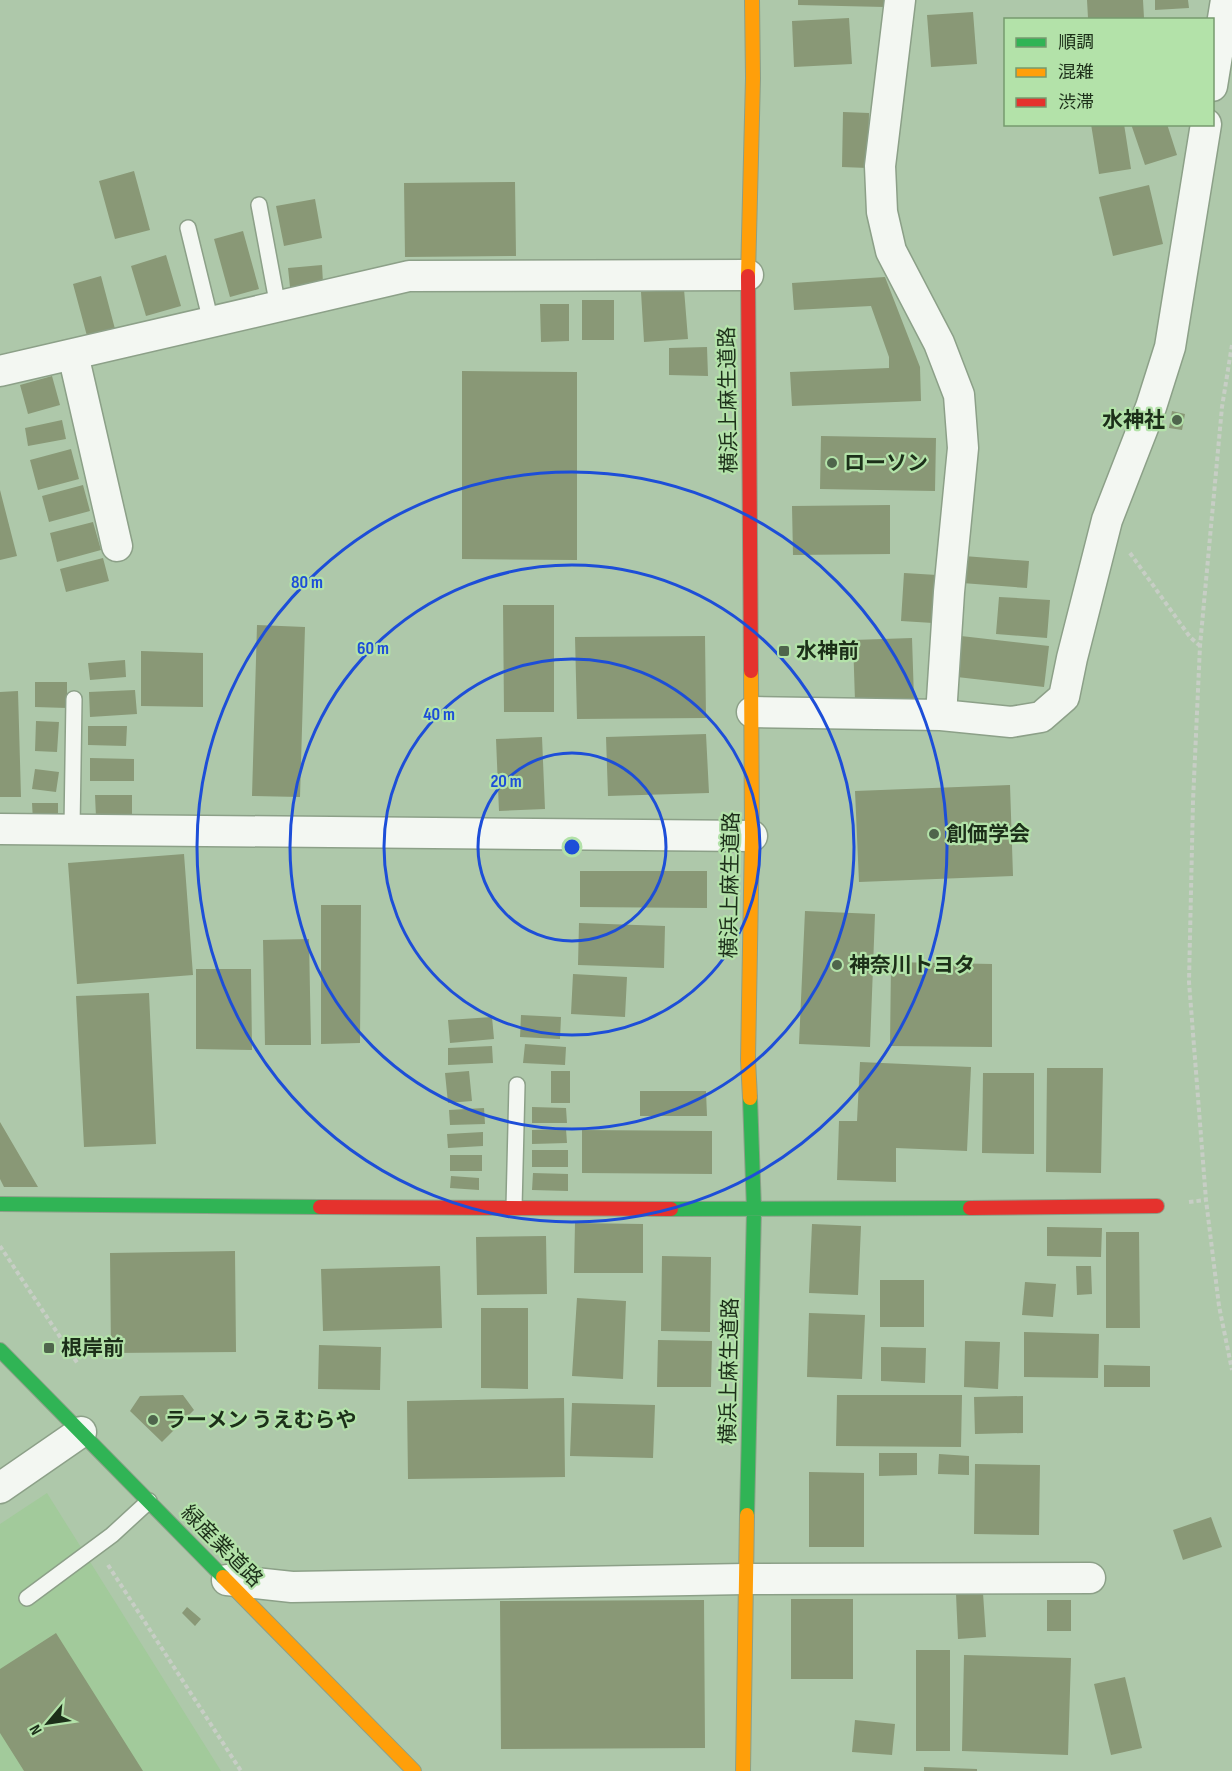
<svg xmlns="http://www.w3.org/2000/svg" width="1232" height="1771" font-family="'Sofia Sans Condensed','Noto Sans JP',sans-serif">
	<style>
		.built { fill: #a2ca9b }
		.building { fill: #899876 }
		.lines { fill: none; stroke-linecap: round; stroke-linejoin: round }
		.lane-casing { stroke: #8ca088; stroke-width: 18 }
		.street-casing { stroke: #8ca088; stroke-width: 33 }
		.fast-casing { stroke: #8ca088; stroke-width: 16 }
		.slow-casing { stroke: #8ca088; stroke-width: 16 }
		.jam-casing { stroke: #8ca088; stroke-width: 16 }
		.path { stroke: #c7cec5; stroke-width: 4; stroke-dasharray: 4.5 3; stroke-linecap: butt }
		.lane { stroke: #f3f7f2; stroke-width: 15 }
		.street { stroke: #f3f7f2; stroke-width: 30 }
		.fast { stroke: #30b455; stroke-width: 14 }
		.slow { stroke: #ff9f0a; stroke-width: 14 }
		.jam { stroke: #e5322d; stroke-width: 14 }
		.ring { fill: none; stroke: #1d4ed8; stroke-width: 3 }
		.poi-dot { fill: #4f654c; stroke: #b3e2a9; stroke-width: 2 }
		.labels { text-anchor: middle; stroke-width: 4.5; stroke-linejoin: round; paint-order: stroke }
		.street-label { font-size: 21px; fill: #1c2f19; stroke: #b3e2a9 }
		.poi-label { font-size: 21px; font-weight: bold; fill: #1c2f19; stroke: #b3e2a9; text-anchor: start }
		.centre { fill: #1d4ed8; stroke: #b3e2a9; stroke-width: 3 }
		.ring-label { font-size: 18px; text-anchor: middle; font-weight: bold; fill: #1d4ed8; stroke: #b3e2a9; stroke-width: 4.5; stroke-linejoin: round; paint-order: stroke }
	</style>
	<rect width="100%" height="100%" fill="#aec8aa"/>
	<!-- built -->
	<path class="built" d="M47,1493L221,1771H0V1524Z"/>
	<!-- building -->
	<path class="building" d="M798,0H885V7L798,5Z
		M1087,0H1143L1144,18H1088Z
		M1155,0H1188L1189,8L1155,10Z
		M973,12L977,64L931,67L927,15Z
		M849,18L852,64L794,67L792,21Z
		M843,112L869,113L868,168L842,167Z
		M1091,124H1124L1131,169L1099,174Z
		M1131,124H1167L1177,155L1145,165Z
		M134,171L150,230L115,239L99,181Z
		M515,182L516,256L405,257L404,183Z
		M1149,185L1163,244L1113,256L1099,197Z
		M315,199L322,238L284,246L276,206Z
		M243,231L259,289L230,297L214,239Z
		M166,255L181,306L146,316L131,266Z
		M322,265L323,283L290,287L288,268Z
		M101,276L115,329L87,336L73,284Z
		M885,277L920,367L921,401L792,406L790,372L889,368V357L871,306L794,310L792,283Z
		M684,289L688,339L644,342L641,292Z
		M582,300H614V340H582Z
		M540,304H569V341L541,342Z
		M707,347L708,376L669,375V348Z
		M462,371L577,372V560L462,559Z
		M52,376L60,405L28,414L20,385Z
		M1172,411L1185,414L1182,430L1169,428Z
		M62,420L66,439L28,446L25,428Z
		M821,436L936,438L935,491L820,489Z
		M71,449L79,479L38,490L30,460Z
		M83,485L90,511L49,522L42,496Z
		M0,490L17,556L0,560Z
		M890,505V554L793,555L792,506Z
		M93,522L101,550L57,562L50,533Z
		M964,556L1029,561L1027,588L962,583Z
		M103,558L109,581L66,592L60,569Z
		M904,573L937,575L933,623L901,621Z
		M999,597L1050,600L1047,638L996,634Z
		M503,605H554V712H504Z
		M257,625L305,627L300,797L252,796Z
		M705,636L706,718L577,719L575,637Z
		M961,636L1049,646L1044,687L957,677Z
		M912,638L914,699L855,701L853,640Z
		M141,651L203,653V707L141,706Z
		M125,660L126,677L90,680L88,663Z
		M35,682H67V708L35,707Z
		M135,690L137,714L90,717L89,692Z
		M18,691L21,797H0V692Z
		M36,721L59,722L57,752L35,751Z
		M88,726H127L126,746L88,745Z
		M706,734L709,793L608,796L606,737Z
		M542,737L545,809L499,811L496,739Z
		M90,758L134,759V781H90Z
		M35,769L59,772L56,792L32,789Z
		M1010,785L1013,876L859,882L855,791Z
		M95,795H132V817H96Z
		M32,803H58V821H33Z
		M184,854L193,975L77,984L68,863Z
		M580,871H707V908L580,907Z
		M321,905H361L360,1043L321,1044Z
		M805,911L875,914L870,1047L799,1044Z
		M579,923L665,926L664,968L578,965Z
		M309,939L311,1045H265L263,940Z
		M891,962L992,964V1047L890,1046Z
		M196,969H251L252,1050L196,1049Z
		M573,974L627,977L625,1017L571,1014Z
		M149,993L156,1144L84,1147L76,996Z
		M521,1015L561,1017L560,1039L520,1037Z
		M492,1017L494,1039L450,1043L448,1020Z
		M525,1044L566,1047L565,1065L523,1063Z
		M492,1046L493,1063L448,1065V1048Z
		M860,1062L971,1067L967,1151L896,1148V1182L837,1180L839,1121H857Z
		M1047,1068H1103L1101,1173L1046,1172Z
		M469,1071L472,1101L448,1103L445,1073Z
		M551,1071H570V1103H551Z
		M983,1073H1034V1154L982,1153Z
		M640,1091H706L707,1116H640Z
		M532,1107L566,1108L567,1123H532Z
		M484,1108L485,1124L450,1125L449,1110Z
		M0,1122L38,1187H4L0,1179Z
		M566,1129L567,1143L532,1144V1130Z
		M582,1130L712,1131V1174L582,1173Z
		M483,1132V1146L448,1148L447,1134Z
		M532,1150H568V1167H532Z
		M450,1155H482V1171H450Z
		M533,1173L568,1174V1191L532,1190Z
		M451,1176L479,1178V1190L450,1188Z
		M575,1223L643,1224V1273H574Z
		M812,1224L861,1226L858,1295L809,1293Z
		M1047,1227L1102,1228L1101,1257L1047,1256Z
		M1106,1232H1139L1140,1328H1106Z
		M546,1236L547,1294L477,1295L476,1237Z
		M235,1251L236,1352L111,1353L110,1253Z
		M662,1256L711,1257L710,1332L661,1331Z
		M440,1266L442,1328L323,1331L321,1269Z
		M1076,1266H1091L1092,1294L1077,1295Z
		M880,1280H924V1327H880Z
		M1025,1282L1056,1284L1053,1317L1022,1315Z
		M577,1298L626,1301L623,1379L572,1376Z
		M481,1308H528V1389L481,1388Z
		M809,1313L865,1315L862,1379L807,1377Z
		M1024,1332L1099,1334L1098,1378L1024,1377Z
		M658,1340L712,1341L711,1387H657Z
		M965,1341L1000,1342L998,1389L964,1387Z
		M319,1345L381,1347L380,1390L318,1389Z
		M881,1347L926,1348L925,1383L881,1381Z
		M1104,1365L1150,1366V1387H1104Z
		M183,1395L194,1410L162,1442L130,1411L140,1396Z
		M837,1395H962L961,1447L836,1446Z
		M1023,1396V1433L975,1434L974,1397Z
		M564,1398L565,1477L408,1479L407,1401Z
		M572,1403L655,1405L653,1458L570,1456Z
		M879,1453H917V1475L879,1476Z
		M939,1454L969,1456V1475L938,1474Z
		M975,1464L1040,1465L1039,1535L974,1534Z
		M809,1472L864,1473V1547H809Z
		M1211,1517L1222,1547L1183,1560L1173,1530Z
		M983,1593L986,1637L958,1639L956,1594Z
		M791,1599H853V1679H791Z
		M704,1600L705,1748L501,1749L500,1601Z
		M1047,1600H1071V1631H1047Z
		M187,1607L201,1619L195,1626L182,1613Z
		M56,1633L143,1771H24L0,1733V1669Z
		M916,1650H950V1751H916Z
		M964,1655L1071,1658L1068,1755L962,1751Z
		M1125,1677L1142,1748L1111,1755L1094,1684Z
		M855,1720L895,1724L892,1755L852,1752Z
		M924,1767L977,1769V1771H924Z"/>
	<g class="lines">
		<!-- lane casing -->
		<g class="lane-casing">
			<path id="lane" d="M259,205L278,307
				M188,228L211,322
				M72,828L74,699
				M514,1207L517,1085
				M27,1598L112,1535L149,1501"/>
		</g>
		<!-- street casing -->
		<g class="street-casing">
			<path id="street" d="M900,0L880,166L882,212L891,251L939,343L959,395L963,448L949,592L941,715
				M1212,86L1226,0
				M73,354L117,546
				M0,371L409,276L748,275
				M752,712L941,715L1011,722L1041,717L1064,697L1072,658L1107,520L1151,407L1170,347L1206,124
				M0,829L752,836
				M0,1488L81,1432
				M227,1580L292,1587L745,1579L1090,1578"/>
		</g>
		<!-- fast casing -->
		<g class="fast-casing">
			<path id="fast" d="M0,1204L320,1207
				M671,1209L970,1208
				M0,1350L223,1577
				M747,1515L754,1210L750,1098"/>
		</g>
		<!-- slow casing -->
		<g class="slow-casing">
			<path id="slow" d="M748,276L753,78L752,0
				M750,1098L748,1060L752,836L751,671
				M223,1577L414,1771
				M743,1771L747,1515"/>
		</g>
		<!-- jam casing -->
		<g class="jam-casing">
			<path id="jam" d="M748,276L751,671
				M320,1207L671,1209
				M970,1208L1157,1206"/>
		</g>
		<!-- path -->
		<path class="path" d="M1232,345L1222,407L1200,646L1193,801L1189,982L1206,1200L1219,1306L1232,1370
			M1130,553L1190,637L1199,645
			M1189,1202L1206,1200
			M0,1246L78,1364
			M108,1565L241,1771"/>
		<!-- lane -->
		<use href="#lane" class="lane"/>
		<!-- street -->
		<use href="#street" class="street"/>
		<!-- fast -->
		<use href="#fast" class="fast"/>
		<!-- slow -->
		<use href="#slow" class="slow"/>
		<!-- jam -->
		<use href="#jam" class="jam"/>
	</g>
	<!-- distance rings -->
	<g class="ring">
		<circle cx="572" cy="847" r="94"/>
		<circle cx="572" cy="847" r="188"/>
		<circle cx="572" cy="847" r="282"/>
		<circle cx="572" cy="847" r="375"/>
	</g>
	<!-- markers -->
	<g class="poi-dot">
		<circle cx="1177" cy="420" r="6"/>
		<circle cx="832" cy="463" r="6"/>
		<rect x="778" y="645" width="12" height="12" rx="3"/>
		<circle cx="934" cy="834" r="6"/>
		<circle cx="837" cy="965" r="6"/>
		<rect x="43" y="1342" width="12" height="12" rx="3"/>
		<circle cx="153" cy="1420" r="6"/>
	</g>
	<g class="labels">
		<!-- street labels -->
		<g class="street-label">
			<text transform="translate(728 400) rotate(-91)" y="7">横浜上麻生道路</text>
			<text transform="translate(730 885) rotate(-89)" y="7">横浜上麻生道路</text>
			<text transform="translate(729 1371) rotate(-89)" y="7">横浜上麻生道路</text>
			<text transform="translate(222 1546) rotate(45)" y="7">緑産業道路</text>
		</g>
		<!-- poi labels -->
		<g class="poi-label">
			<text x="1165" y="427" text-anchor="end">水神社</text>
			<text x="844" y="470">ローソン</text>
			<text x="796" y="658">水神前</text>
			<text x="946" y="841">創価学会</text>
			<text x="849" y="972">神奈川トヨタ</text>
			<text x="61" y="1355">根岸前</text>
			<text x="165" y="1427">ラーメン うえむらや</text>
		</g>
	</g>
	<circle cx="572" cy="847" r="9" class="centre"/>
	<g class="ring-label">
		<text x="307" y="588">80 m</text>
		<text x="373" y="654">60 m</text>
		<text x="439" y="720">40 m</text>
		<text x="506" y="787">20 m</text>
	</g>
	<!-- legend -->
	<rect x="1004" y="18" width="210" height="108" fill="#b3e2a9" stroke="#779a6f" stroke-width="1.5"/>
	<rect x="1016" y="38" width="30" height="9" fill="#30b455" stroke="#779a6f" stroke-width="1.5"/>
	<text x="1058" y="48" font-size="18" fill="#1c2f19">順調</text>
	<rect x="1016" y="68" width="30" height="9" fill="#ff9f0a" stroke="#779a6f" stroke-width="1.5"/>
	<text x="1058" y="78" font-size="18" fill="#1c2f19">混雑</text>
	<rect x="1016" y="98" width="30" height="9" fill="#e5322d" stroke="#779a6f" stroke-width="1.5"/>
	<text x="1058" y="108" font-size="18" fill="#1c2f19">渋滞</text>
	<!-- north arrow -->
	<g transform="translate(48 1723) rotate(241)" stroke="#b3e2a9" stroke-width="4.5" paint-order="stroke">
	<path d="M0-4.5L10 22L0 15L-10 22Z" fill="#1c2f19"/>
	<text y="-9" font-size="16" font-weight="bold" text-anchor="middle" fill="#1c2f19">N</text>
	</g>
</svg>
